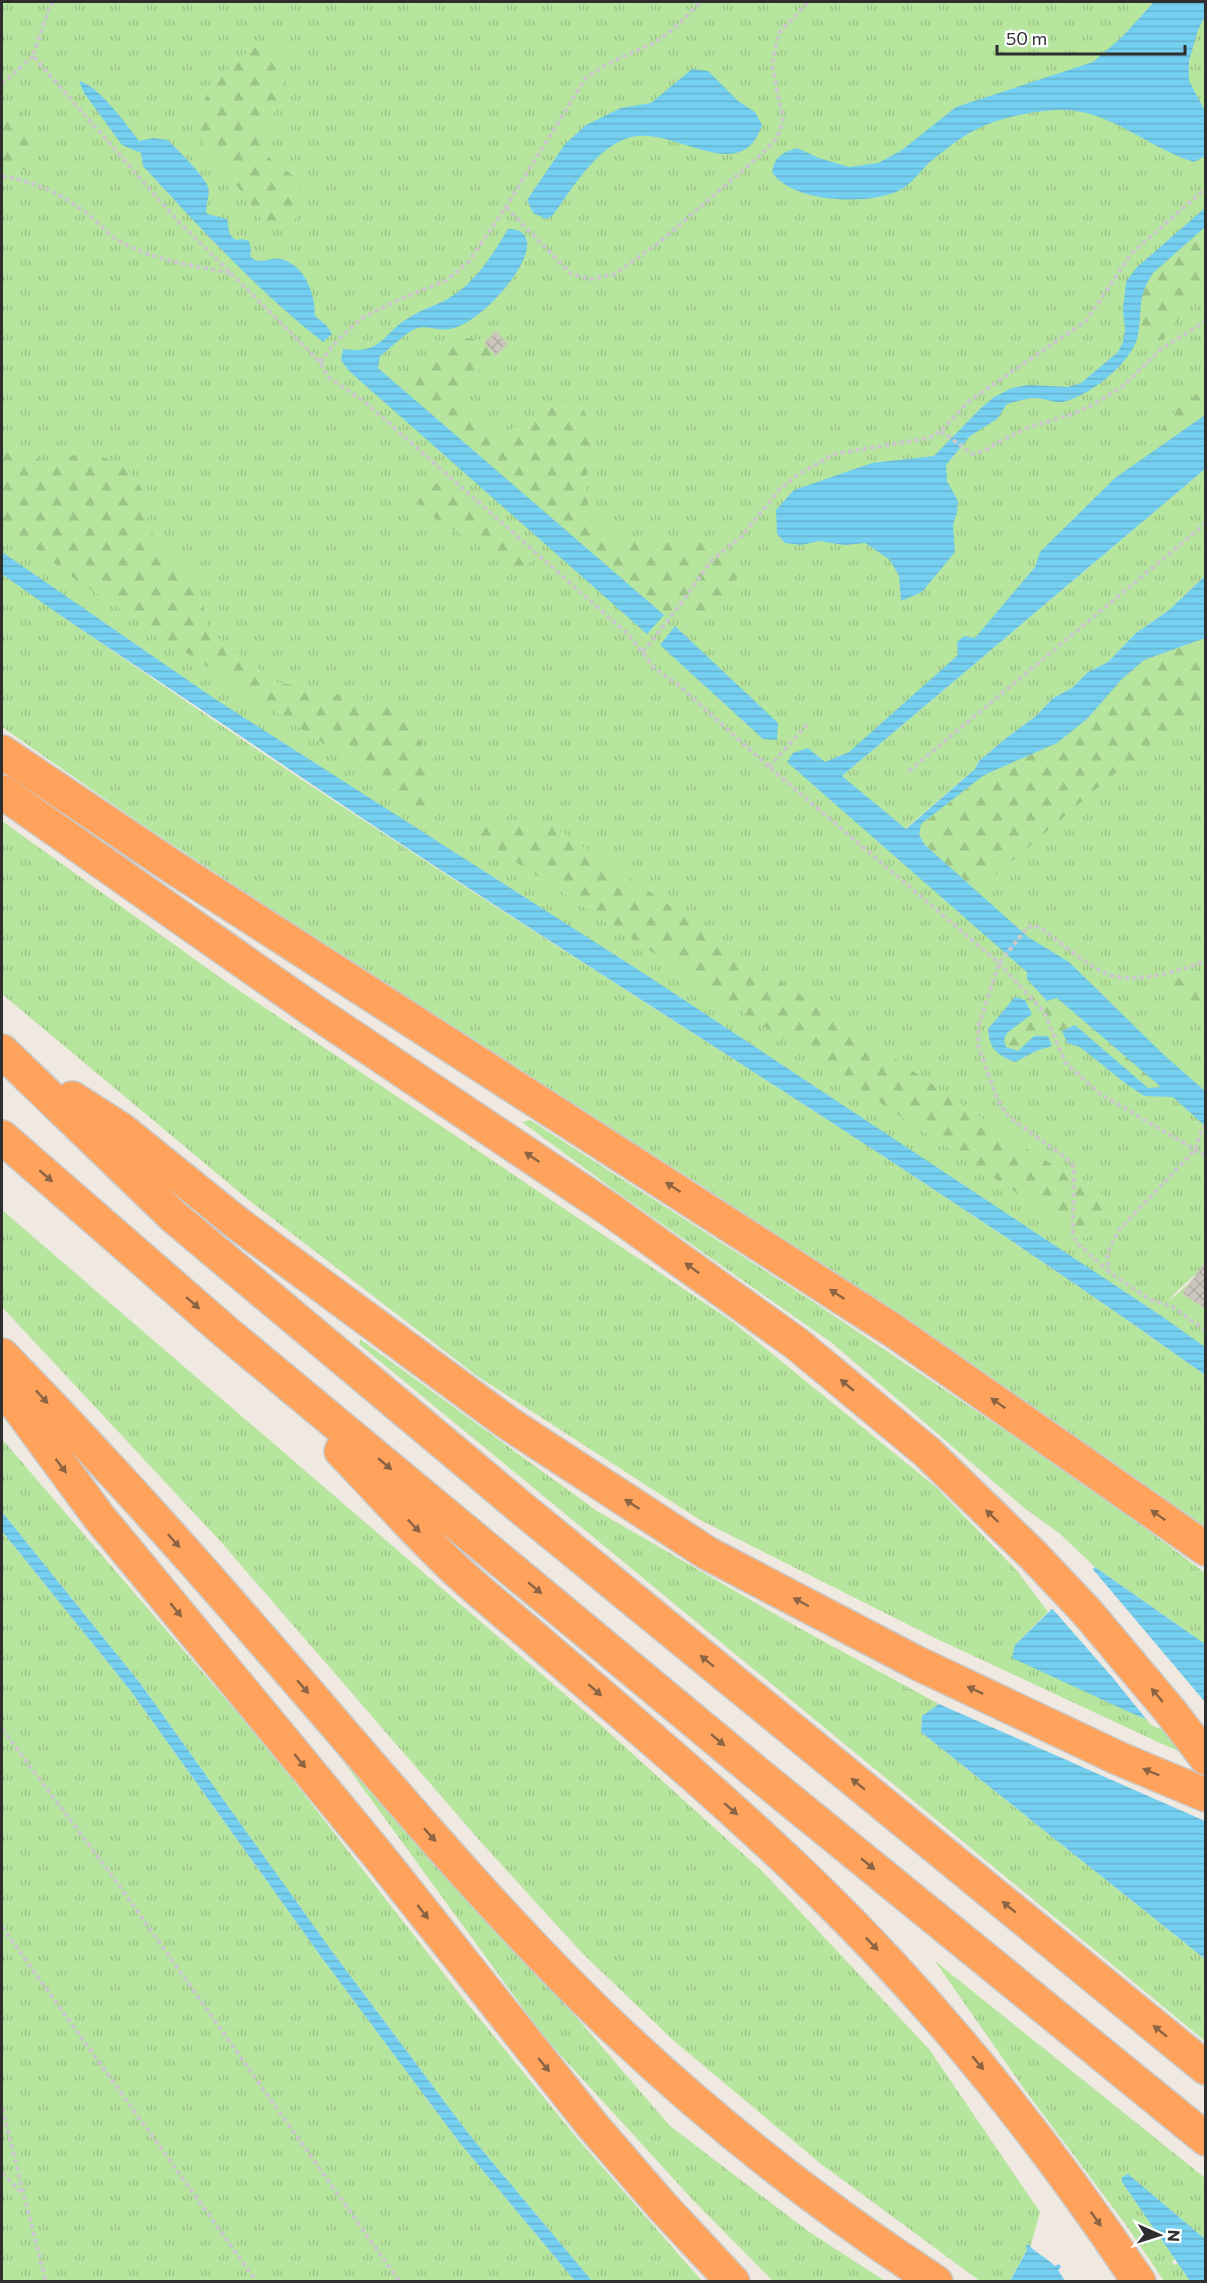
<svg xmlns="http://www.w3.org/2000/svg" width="1207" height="2283" font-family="Commissioner,sans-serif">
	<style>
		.grass { fill: url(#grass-tufts) }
		.forest { fill: url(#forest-firs) }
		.water { fill: url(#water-rules) }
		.pier { fill: #efe9e1 }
		.building { fill: url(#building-cross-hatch); stroke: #cbc5ba; stroke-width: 1.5 }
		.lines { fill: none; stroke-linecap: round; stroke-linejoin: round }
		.motorway-casing { stroke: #c9c9c9; stroke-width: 36 }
		.path { stroke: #c9c9c9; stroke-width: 4; stroke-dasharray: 4.5 3; stroke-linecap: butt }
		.motorway { stroke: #ffa35c; stroke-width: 33 }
		.oneway { fill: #8c6343 }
	</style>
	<defs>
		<pattern id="grass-tufts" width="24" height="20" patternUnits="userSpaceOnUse" patternTransform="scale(1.5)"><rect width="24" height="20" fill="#b6e59e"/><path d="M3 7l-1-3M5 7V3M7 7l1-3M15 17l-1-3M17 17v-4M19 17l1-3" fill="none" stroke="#9dc588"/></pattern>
		<pattern id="forest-firs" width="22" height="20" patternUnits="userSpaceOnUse" patternTransform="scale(1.5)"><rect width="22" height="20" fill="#b6e59e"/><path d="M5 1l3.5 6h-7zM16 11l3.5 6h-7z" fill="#9dc588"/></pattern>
		<pattern id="water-rules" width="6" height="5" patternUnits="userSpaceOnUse" patternTransform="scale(1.5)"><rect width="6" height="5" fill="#75cff0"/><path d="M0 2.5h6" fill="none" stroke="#66b2ce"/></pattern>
		<pattern id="building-cross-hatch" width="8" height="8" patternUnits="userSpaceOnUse" patternTransform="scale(1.5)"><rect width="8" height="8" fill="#cbc7bf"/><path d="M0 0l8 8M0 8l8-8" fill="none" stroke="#afaba4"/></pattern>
	</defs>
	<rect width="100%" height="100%" fill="#efe9e1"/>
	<!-- grass -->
	<path class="grass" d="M2,2H1205V461L830,780L898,838L1205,588L1206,1265L1175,1293L1169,1301L1205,1269V1364L1157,1313L2,561Z
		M1205,469V576L1169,610L1136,633L1108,662L1088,672L1072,688L1053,698L1036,716L1005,739L979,761L975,769L905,829L842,776Z
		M2,574C100,643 201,712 301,779C602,980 912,1165 1205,1375V1527L995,1381L707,1189L417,1006L137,821L2,727Z
		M2,821L228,983L733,1322L937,1488L1018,1572L1048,1612L1015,1645L1205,1744V1762L1160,1743L935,1638L700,1520L477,1376L251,1202L2,994Z
		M530,1120L806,1297L1094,1490L1205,1573V1644L1095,1567L1059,1533L1024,1508L832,1343L625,1198L522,1122Z
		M2,1210L603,1727L762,1871L929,2049L1040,2212L1030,2248L1027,2250L1010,2281H980L821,2164L674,2041L582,1953L480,1841L221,1542L2,1307Z
		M360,1339L597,1511L799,1628L939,1704L922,1716L921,1732L1205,1959V2041L359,1344Z
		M2,1439L271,1752L462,1997L577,2138L702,2281H592L468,2133L331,1950L140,1683L2,1512Z
		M2,1531L130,1690L322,1958L459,2142L575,2281H2Z
		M330,1743L554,1991L670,2126L808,2231L885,2281H773L692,2199L544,2037Z
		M935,1961L1205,2178V2239L1128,2175L1122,2182L1175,2259L1172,2262L1174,2265L1178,2263L1190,2281H1164L1126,2225L1025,2090Z"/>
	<!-- forest -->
	<path class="forest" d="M266,42L281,48C288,67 288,83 281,102C274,118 253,132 264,151C270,162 290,171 299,181C303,206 296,244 263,221C250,203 237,186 224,169C217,161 208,152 204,143C184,103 233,56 266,42Z
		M21,113L39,170L2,169V121Z
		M1205,227V290L1191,302L1165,338L1131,354L1140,324V299L1153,273Z
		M468,338L492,341L497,348L498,355C490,368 471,370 463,383C460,390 461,399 464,405C469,416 475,424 485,428C524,446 553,381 580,406C607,432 572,487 594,516C600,525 607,533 617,537C626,541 636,540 645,541C670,542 697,541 722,545C729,550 735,555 737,562C743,582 725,610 706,615C694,618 677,615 664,615L394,382C414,361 439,345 468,338Z
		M1205,389V415L1137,462L1179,406Z
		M2,434L46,464L88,451L125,466L148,497L147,529L195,576L210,631L276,682L396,706L433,760L428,813L72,577L2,522Z
		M441,479L534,559L520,571L421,509L418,500Z
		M1205,638V713L1114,774L977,891L925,845L919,835L921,825L984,775L1057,743L1087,719L1122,679L1144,660Z
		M514,820L547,822L1033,1153L1116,1202L1086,1239L478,837L487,826Z
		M1205,967V1017L1169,983Z
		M1039,991L1047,1001L1057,997L1162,1087L1148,1088L1075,1026L1048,1036H1034L1018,1051L1006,1048L1004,1040L1007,1033L1032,1015L1025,1000Z"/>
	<!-- water -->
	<path class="water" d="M1154,2H1205V16L1198,30L1189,61V81L1205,111V156L1194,162C1145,147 1108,107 1055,110C1028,112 999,118 975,130C961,137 939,154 927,165C919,173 910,185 900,190C870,206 791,203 772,172C775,156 782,153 797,148L819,158L849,167L878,163L902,150L956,107L1093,62L1122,37Z
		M692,69L708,71L738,101L755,112L762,125C741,190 672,123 628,138C594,149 572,190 552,216L546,219L533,213L527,200L565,144L586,125L621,108L651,103Z
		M79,81C99,86 126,124 139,141L153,138L168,140C176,149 206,177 208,187C211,197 204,205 207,214L227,219C230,229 226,233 236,240L242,239L249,241L251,249L250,256C260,267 269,256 281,259C306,266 315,294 315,316L326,325L332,334L323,342C257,290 200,228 143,166L141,153L122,145L84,93Z
		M1205,208V227L1153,273C1135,300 1144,311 1137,339C1129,365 1088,397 1062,402C1053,403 1044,398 1034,398C1026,398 1016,402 1007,404L997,419L970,436L946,465L947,481L958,501L957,512L953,525L955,552L922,592L901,601L899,576L890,560L865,543L845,545L819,541L801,545L785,543L777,534L776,510L794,490L872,463L934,456L981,408L994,397L1012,388L1028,385L1068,387L1081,383L1118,352L1123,342L1125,330L1123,310L1126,282L1136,268Z
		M508,229C520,228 529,235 527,248C523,275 477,325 450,329C440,331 426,325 417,328C406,332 390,349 380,356L378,368L664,615L647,634L349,371L341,360L343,349C383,355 381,334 410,317C421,310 433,306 444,301C474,285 491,257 508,229Z
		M1205,415V469L842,776L906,829L975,769L979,761L1005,739L1036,716L1053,698L1072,688L1088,672L1108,662L1136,633L1169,610L1205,576V638L1144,660L1122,679L1087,719L1057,743L984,775L921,824L919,835L925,845L1028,937L1069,962L1164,1055L1205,1091V1126L1173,1097L1144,1096L1125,1083L1080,1047L1067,1043L1062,1031L1075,1025L1148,1088L1161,1087L1057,998L1047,1001L1027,979V972L787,762L793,753L808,748L825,762L849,752L958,655L957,642L964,636L975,638L1035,567L1040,552L1115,478Z
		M2,552L215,699L651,978L1163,1317L1205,1347V1375C894,1152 564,958 248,741C166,685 82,632 2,574Z
		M675,626L778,723L777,740L763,739L660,645Z
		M1015,997L1025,1000L1032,1014L1007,1033L1004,1040L1006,1047L1018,1051L1034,1036H1048L1052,1046L1036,1051L1015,1062C997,1055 989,1049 988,1029Z
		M2,1512L140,1683L331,1950L468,2133L592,2281H575L459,2142L322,1958L130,1690L2,1531Z
		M1095,1567L1205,1644V1744L1129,1712L1012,1658L1015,1645Z
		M939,1704L1205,1821V1959L921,1732L922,1716Z
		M1128,2174L1205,2239V2281H1190L1122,2182V2177Z
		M1028,2244C1033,2251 1047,2258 1055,2266L1059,2264L1061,2267L1058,2270L1065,2281H1010L1027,2250L1026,2246Z"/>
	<!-- pier -->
	<path class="pier" d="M1091,1567L1205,1702L1206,1747L1151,1725L1113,1678L1050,1606Z"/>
	<!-- building -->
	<path class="building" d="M496,332L507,344L496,355L485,343Z
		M1206,1262V1309L1183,1293Z"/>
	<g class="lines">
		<!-- motorway casing -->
		<g class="motorway-casing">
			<path id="motorway" d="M2,752L173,867L894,1331L1206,1549
				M2,792L314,1011L609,1209L797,1344L927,1452L1034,1556L1087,1612L1171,1712L1206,1758
				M2,1051L174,1217L525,1511L1206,2068
				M72,1098L122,1130L237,1223L508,1423L707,1553L917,1663L1120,1759L1206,1795
				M2,1137L227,1333L758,1774L1206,2139
				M2,1355C90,1445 175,1539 257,1634C374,1767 485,1905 613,2027C712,2121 821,2207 936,2282
				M2,1385L99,1517L378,1855L593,2126L663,2207L733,2282
				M341,1451C380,1491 417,1534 458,1572C486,1598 517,1622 546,1648C638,1727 732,1806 819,1891C940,2009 1045,2141 1139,2282"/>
		</g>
		<!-- path -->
		<path class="path" d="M54,2L50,6L33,56L175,218L320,362L328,377L365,402L629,635L654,668L676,683L769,767L999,963L1044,1012L1065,1062L1100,1094L1206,1156
			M2,84L33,56
			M2,176C32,181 60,193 85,212C96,220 105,231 116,239C151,260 191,265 230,273
			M506,207L571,274L591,279L615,274L661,241L764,152L777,138L783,120L772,65L779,33L808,2
			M320,362L337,341L362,318L398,300L447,280L469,261L506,207L585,79C606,62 632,54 655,42C672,32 687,16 700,2
			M941,431L972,454L984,451L1002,440L1030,427L1070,415L1092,405L1122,387L1161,349L1206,321
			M643,652L679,606L712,560L741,537L780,489L796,476L834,454L929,438L941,431L969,401L1086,321L1132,253L1206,188
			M769,767L809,722
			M909,771L1206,523
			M1206,1125L1202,1129L1195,1150L1119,1230L1107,1254L1109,1272L1149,1299L1173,1307L1206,1331
			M1109,1272L1076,1242L1073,1233L1074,1167L1066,1158L1009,1117L1003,1109L998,1101L978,1045L979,1025L999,963L1027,928L1033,925L1040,928C1059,941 1089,968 1110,975C1137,984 1180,971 1206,961
			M2,1729L113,1877L400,2282
			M2,1927L257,2282
			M2,2108L46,2282
			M2,2173L22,2193"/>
		<!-- motorway -->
		<use href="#motorway" class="motorway"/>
	</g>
	<!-- one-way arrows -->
	<defs><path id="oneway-solid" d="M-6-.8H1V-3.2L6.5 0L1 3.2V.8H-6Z" transform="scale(1.5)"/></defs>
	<g class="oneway">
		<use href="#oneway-solid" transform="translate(532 1157) rotate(-146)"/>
		<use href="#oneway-solid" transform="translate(46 1176) rotate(41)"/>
		<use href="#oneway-solid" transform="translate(673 1187) rotate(-147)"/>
		<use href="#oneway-solid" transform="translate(692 1268) rotate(-144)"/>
		<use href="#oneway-solid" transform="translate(837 1294) rotate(-147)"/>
		<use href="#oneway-solid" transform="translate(193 1303) rotate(41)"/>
		<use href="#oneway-solid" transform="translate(847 1385) rotate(-140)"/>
		<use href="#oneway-solid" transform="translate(42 1397) rotate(47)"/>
		<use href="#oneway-solid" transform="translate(998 1403) rotate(-145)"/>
		<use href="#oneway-solid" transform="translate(385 1464) rotate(40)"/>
		<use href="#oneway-solid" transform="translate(61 1466) rotate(53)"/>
		<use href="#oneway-solid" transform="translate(632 1504) rotate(-147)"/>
		<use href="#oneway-solid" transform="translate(1158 1515) rotate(-145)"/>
		<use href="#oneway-solid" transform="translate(992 1516) rotate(-136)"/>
		<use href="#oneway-solid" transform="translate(414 1526) rotate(46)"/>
		<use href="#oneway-solid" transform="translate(174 1541) rotate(48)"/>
		<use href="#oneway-solid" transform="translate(535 1588) rotate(40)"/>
		<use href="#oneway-solid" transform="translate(801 1602) rotate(-152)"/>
		<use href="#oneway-solid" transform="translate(176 1610) rotate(51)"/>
		<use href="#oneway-solid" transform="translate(707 1661) rotate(-141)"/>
		<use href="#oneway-solid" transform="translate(303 1687) rotate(49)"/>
		<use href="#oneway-solid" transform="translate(595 1690) rotate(41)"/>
		<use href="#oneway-solid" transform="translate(975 1690) rotate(-155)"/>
		<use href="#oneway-solid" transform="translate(1157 1695) rotate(-130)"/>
		<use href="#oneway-solid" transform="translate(718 1740) rotate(40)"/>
		<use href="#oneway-solid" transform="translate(300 1761) rotate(51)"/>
		<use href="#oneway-solid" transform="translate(1151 1772) rotate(-158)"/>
		<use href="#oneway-solid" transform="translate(858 1784) rotate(-141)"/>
		<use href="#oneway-solid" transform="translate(731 1809) rotate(41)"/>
		<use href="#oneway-solid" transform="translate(430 1835) rotate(48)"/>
		<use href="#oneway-solid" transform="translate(868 1864) rotate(39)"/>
		<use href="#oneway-solid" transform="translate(1009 1907) rotate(-141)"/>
		<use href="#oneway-solid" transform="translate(423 1912) rotate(52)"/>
		<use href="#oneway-solid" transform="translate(872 1944) rotate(46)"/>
		<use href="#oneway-solid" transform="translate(1160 2031) rotate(-141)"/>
		<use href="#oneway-solid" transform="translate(978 2063) rotate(50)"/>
		<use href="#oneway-solid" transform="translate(544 2065) rotate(51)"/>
		<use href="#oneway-solid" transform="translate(1096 2219) rotate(54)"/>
	</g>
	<!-- border -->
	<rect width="1207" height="2283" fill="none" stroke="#2e2e2e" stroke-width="6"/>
	<!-- north arrow -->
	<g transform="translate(1159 2235) rotate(93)" stroke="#ffffff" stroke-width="4.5" paint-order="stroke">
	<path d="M0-4.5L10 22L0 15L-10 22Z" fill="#2e2e2e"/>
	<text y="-9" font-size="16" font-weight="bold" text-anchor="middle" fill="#2e2e2e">N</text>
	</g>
	<!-- scale -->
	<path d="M997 45v9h188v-9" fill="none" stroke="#2e2e2e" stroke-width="3"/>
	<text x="1006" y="45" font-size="18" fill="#2e2e2e" stroke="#ffffff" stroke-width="4.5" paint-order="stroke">50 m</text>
</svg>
